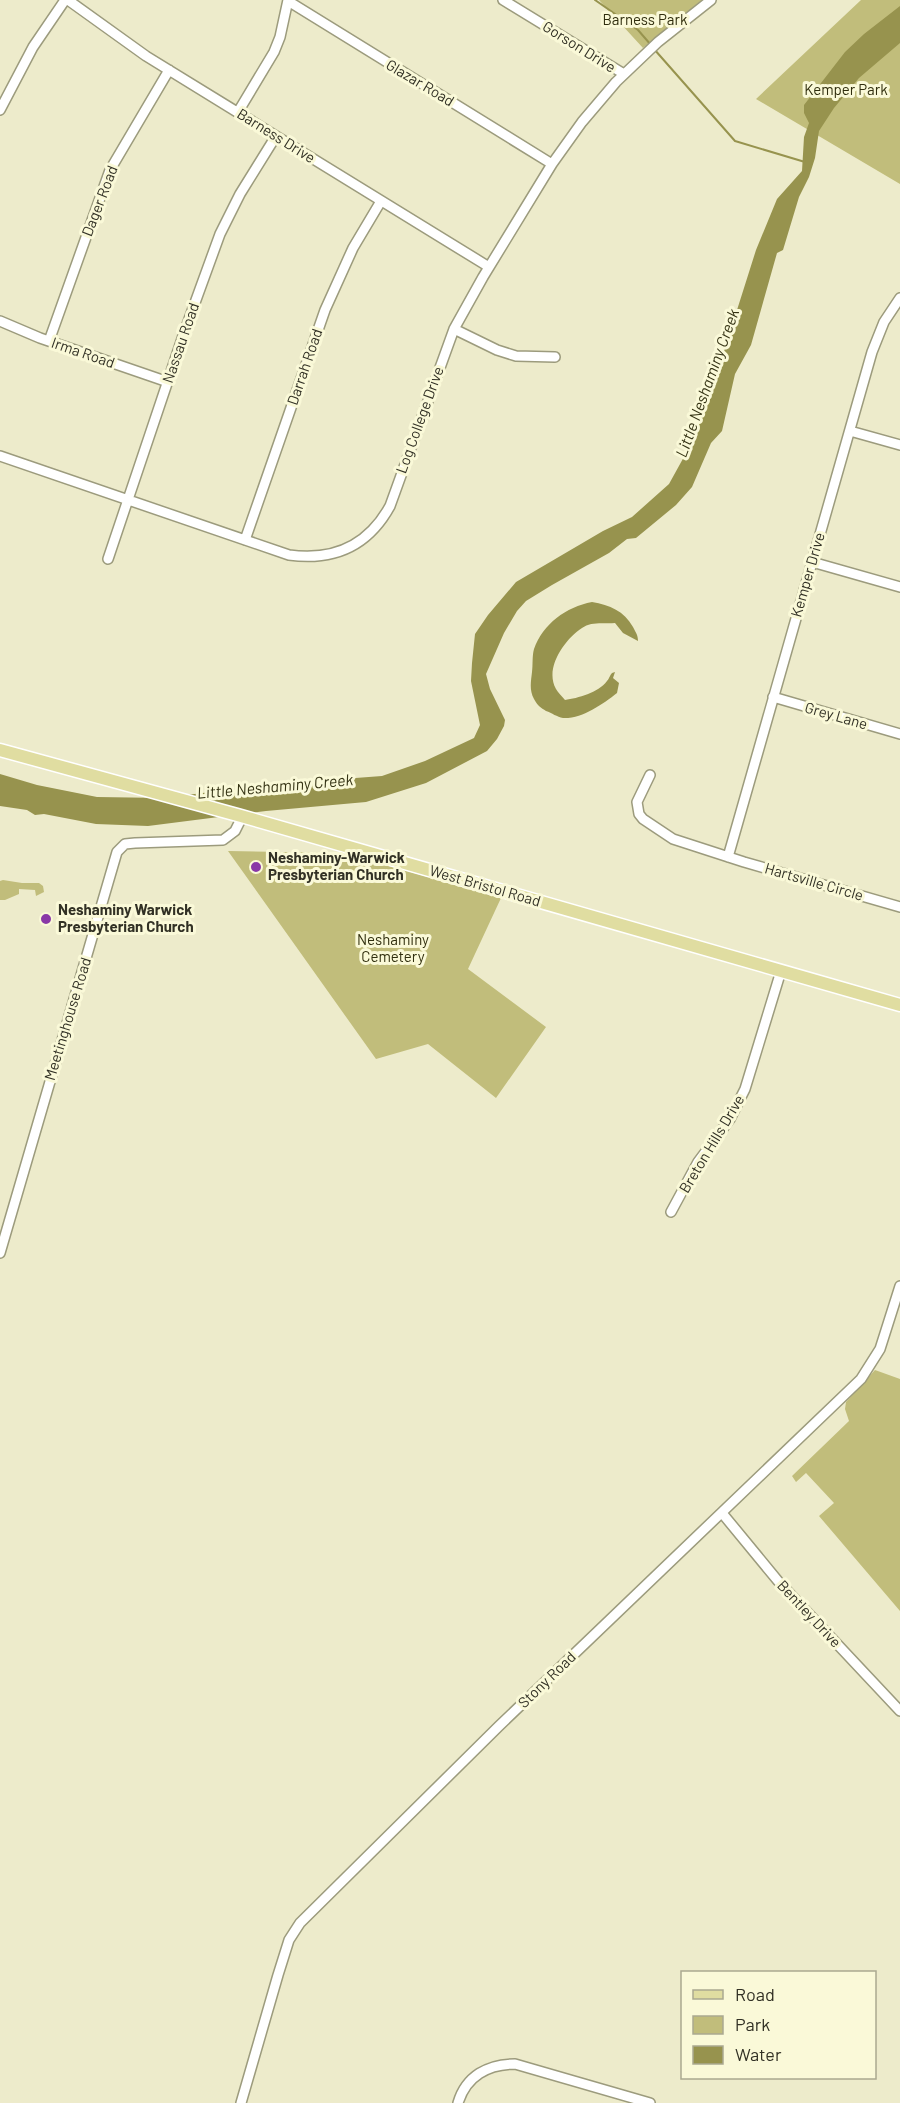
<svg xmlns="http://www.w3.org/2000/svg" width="900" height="2103" font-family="Barlow,sans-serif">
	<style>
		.green { fill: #c1bd7b }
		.water { fill: #97934e }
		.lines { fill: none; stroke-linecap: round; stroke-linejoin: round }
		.stream { stroke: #97934e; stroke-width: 2 }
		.minor-casing { stroke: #9c9b7d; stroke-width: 12 }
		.major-casing { stroke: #fff; stroke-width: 15 }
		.minor { stroke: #fff; stroke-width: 9 }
		.major { stroke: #e0dda1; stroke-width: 12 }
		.poi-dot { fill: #8938a7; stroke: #faf9d8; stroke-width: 2 }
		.labels { text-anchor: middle; stroke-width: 6; stroke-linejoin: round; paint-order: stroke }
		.park-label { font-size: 15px; fill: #302e0e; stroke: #faf9d8 }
		.street-label { font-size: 15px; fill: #323125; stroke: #faf9d8 }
		.poi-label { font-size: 15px; font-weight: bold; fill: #323125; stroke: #faf9d8; text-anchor: start }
		.water-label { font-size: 16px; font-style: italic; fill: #353314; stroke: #faf9d8 }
	</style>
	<rect width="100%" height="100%" fill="#edebcb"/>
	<!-- green -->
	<path class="green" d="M599,0H702L643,48Z
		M861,0H900V184L756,99Z
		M228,851L337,853L400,869L501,898L468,969L546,1027L496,1098L428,1044L376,1059Z
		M3,880L22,883H39L43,886L44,892L36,896L35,890L19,889V894L5,900H0V881Z
		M875,1370L900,1379V1611L819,1516L834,1503L806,1473L796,1482L792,1476L849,1421L845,1409L846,1402Z"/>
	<!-- water -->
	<path class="water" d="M900,6V43L859,78L834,108L819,131L815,158L809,177L799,197L783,250L777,253L751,345L735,374L722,431L711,443L692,487L676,505L636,538L627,539L609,553L552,585L526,601L517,611L504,633L486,674L490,689L505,720L504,726L497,739L487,751L426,783L366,802L266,811L148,826L96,824L44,814L35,815L27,810L0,806V774L37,785L97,797L164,798L263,785L382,776L425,761L474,738L480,725L471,681L472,663L475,634L488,615L516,582L603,531L632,517L669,484L685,455L706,408L756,250L777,199L802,171L804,137L809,123L804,113V105L845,52L864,34Z
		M592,602C610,605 624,611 633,627C636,633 638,635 638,641L623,633L615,623C604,624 591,621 582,628C565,639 544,668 556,689C558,693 562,696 565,700C578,698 598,693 607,681C609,679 610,675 612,673L615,672L613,678L619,683L617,693C603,704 582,719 563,718C557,717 552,713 546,711C541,708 537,705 534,699C529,690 531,681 532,672C533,665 532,656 534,649C543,624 566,607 592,602Z"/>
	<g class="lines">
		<!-- stream -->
		<path class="stream" d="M595,0L638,30L651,45
			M654,49L735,141L805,162"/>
		<!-- minor casing -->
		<g class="minor-casing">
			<path id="minor" d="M68,0L146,56L489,267
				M503,0L624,74
				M288,1L552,164
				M0,110L33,47L65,0
				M238,112L274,52L280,37L288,0
				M0,321L40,338L168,382
				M454,329L497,350L516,356L555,357
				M49,341L110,170L169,70
				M850,431L900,445
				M0,456L289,555C333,561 368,546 390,506L454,329L483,277L552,164L582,122L616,82L658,42L711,0
				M245,540L325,310L353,248L381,201
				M108,559L184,333L220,234L240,194L276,136
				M812,562L900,587
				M773,697L900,734
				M650,775L637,802L639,814L643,819L673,839L744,862L900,907
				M728,857L872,352L884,322L900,298
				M671,1212L698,1162L730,1119L745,1089L781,971
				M0,1253L117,852L125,844L135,843L223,840L235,831L242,817
				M722,1513L778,1581L900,1711
				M241,2103L278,1975L289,1940L300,1923L499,1726L861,1379L880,1349L900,1286
				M458,2103C466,2076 488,2064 515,2064L650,2103"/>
		</g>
		<!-- major casing -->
		<g class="major-casing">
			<path id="major" d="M0,750L241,816L900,1005"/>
		</g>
		<!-- minor -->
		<use href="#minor" class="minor"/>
		<!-- major -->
		<use href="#major" class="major"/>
	</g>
	<!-- markers -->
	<g class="poi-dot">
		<circle cx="256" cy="867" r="6"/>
		<circle cx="46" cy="919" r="6"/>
	</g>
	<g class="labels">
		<!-- park labels -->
		<g class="park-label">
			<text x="645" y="25">Barness Park</text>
			<text x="846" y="95">Kemper Park</text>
			<text x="393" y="945">Neshaminy<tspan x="393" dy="17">Cemetery</tspan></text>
		</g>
		<!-- street labels -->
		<g class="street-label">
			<text transform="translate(579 47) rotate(32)" y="5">Gorson Drive</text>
			<text transform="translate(420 83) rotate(31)" y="5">Glazar Road</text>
			<text transform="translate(276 136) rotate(32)" y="5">Barness Drive</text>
			<text transform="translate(100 201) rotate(-69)" y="5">Dager Road</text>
			<text transform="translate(181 343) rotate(-71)" y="5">Nassau Road</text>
			<text transform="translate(83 353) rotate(19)" y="5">Irma Road</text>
			<text transform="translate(305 367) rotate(-71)" y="5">Darrah Road</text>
			<text transform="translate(420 420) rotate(-70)" y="5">Log College Drive</text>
			<text transform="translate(808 575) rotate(-74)" y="5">Kemper Drive</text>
			<text transform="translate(836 716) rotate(16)" y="5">Grey Lane</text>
			<text transform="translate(814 882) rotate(16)" y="5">Hartsville Circle</text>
			<text transform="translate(485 886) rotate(16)" y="5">West Bristol Road</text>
			<text transform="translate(68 1019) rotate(-73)" y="5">Meetinghouse Road</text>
			<text transform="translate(712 1144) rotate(-59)" y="5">Breton Hills Drive</text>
			<text transform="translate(809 1614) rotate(47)" y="5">Bentley Drive</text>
			<text transform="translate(547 1680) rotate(-44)" y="5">Stony Road</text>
		</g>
		<!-- poi labels -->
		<g class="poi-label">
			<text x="268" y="863">Neshaminy-Warwick<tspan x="268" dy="17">Presbyterian Church</tspan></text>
			<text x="58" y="915">Neshaminy Warwick<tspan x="58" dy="17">Presbyterian Church</tspan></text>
		</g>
		<!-- water labels -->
		<g class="water-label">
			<text transform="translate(707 383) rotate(-70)" y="6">Little Neshaminy Creek</text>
			<text transform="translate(275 786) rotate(-5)" y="6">Little Neshaminy Creek</text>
		</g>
	</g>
	<!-- legend -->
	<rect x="681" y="1971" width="195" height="108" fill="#faf9d8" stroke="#aaa990" stroke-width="1.5"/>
	<rect x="693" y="1990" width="30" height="9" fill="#e0dda1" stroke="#aaa990" stroke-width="1.5"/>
	<text x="735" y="2001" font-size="18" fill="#323125">Road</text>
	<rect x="693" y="2016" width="30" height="18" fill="#c1bd7b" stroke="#aaa990" stroke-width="1.5"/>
	<text x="735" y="2031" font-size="18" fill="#323125">Park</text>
	<rect x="693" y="2046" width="30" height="18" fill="#97934e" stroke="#aaa990" stroke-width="1.5"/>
	<text x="735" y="2061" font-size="18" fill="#323125">Water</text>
</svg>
